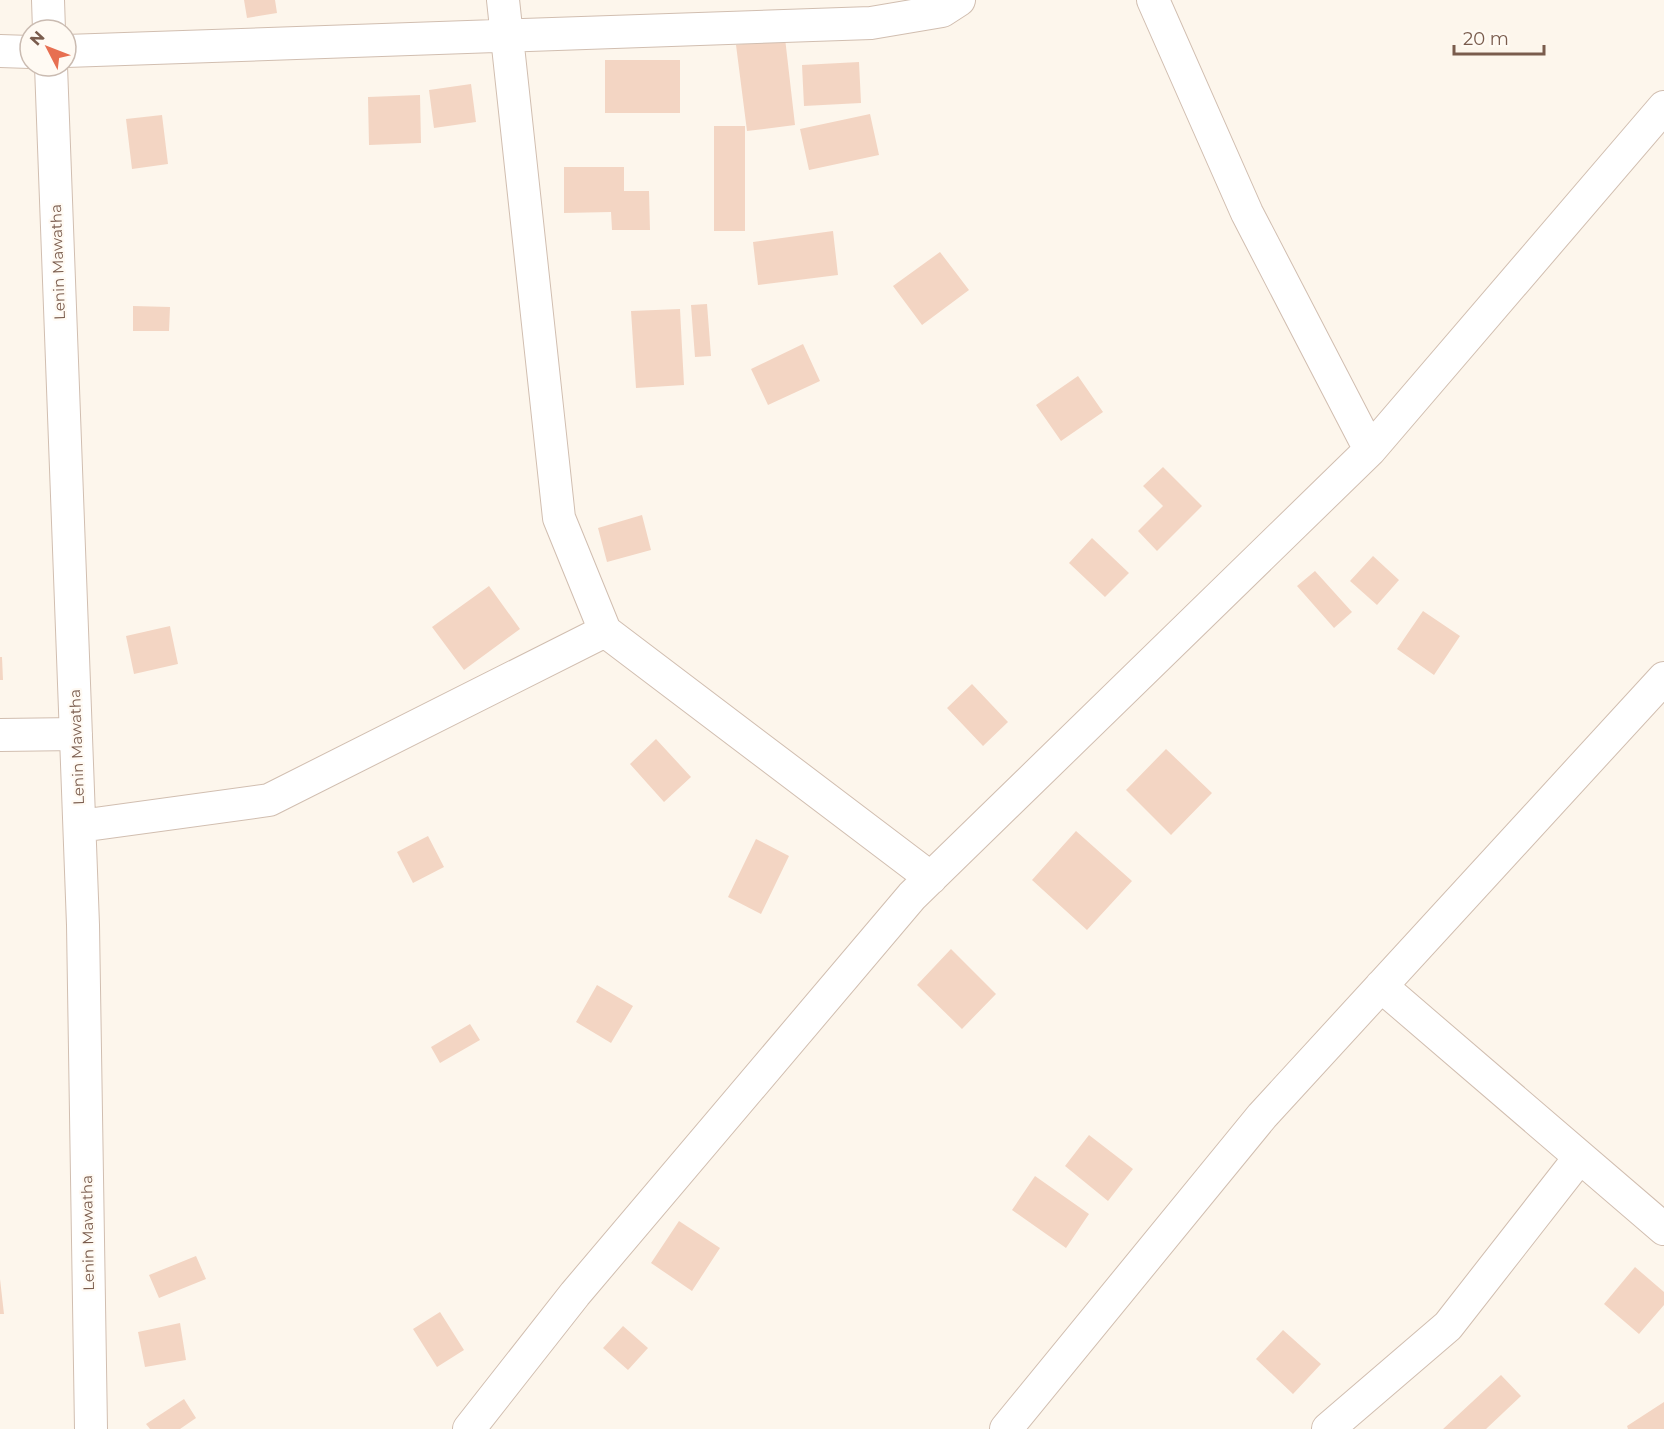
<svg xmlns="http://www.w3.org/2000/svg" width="1664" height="1429" font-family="Montserrat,sans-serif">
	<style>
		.building { fill: #f3d5c3 }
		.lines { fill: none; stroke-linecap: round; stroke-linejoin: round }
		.minor-casing { stroke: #d1beb0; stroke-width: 34 }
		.minor { stroke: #fff; stroke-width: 32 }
		.labels { text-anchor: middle; stroke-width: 4.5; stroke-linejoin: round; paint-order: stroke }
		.street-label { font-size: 15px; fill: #7a5c4d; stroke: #fffaf3 }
	</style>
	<rect width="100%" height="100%" fill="#fdf6ec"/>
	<!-- building -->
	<path class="building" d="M244,0H275L277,13L247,18Z
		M785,38L795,125L747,131L736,45Z
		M605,60H680V113H605Z
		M859,62L861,103L804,106L802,65Z
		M471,84L476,122L434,128L429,90Z
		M420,95L421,143L369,145L368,97Z
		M870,114L879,155L809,170L800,129Z
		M162,115L168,164L132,169L126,119Z
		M714,126H745V231H714Z
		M564,167H624V191H649L650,230H612L611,212L564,213Z
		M833,231L838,275L758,285L753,242Z
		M940,252L969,290L922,325L893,286Z
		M707,304L711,356L695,357L691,305Z
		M133,306L170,307L169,331H133Z
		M680,309L684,385L636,388L631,311Z
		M803,344L820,381L768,405L751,369Z
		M1078,376L1103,412L1061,441L1036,405Z
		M1163,467L1202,506L1157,551L1138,531L1163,506L1143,486Z
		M642,515L651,550L607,562L598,528Z
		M1092,538L1129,573L1105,597L1069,563Z
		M1373,556L1399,580L1377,605L1350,581Z
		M1315,571L1352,612L1334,628L1297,586Z
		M489,586L520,629L464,670L432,627Z
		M1423,611L1460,636L1434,675L1397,649Z
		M170,626L178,664L134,674L126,636Z
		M0,657H2L3,680H0Z
		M972,684L1008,722L983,746L947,708Z
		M656,739L691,777L664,802L630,764Z
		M1166,749L1212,793L1171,835L1126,790Z
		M1076,831L1132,881L1087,930L1032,880Z
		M428,836L444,867L413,883L397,852Z
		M756,839L789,856L761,914L728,897Z
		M951,949L996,994L962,1029L917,985Z
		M597,985L633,1006L611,1043L576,1022Z
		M470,1024L480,1040L440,1063L431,1047Z
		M1089,1135L1133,1169L1108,1201L1065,1166Z
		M1035,1176L1089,1214L1066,1248L1012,1210Z
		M679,1221L720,1248L692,1291L651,1263Z
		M196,1256L206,1279L159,1298L149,1275Z
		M1635,1267L1664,1292V1305L1639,1334L1604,1304Z
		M0,1279L4,1314H0Z
		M440,1312L464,1350L437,1367L413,1329Z
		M180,1323L186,1360L145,1367L138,1332Z
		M623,1326L648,1348L628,1370L603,1348Z
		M1283,1330L1321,1364L1293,1394L1256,1359Z
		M1501,1375L1521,1396L1486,1429H1443Z
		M184,1399L196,1418L180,1429H150L146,1424Z
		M1664,1402V1429H1628L1627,1426Z"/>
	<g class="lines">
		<!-- minor casing -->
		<g class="minor-casing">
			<path id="minor" d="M48,0L49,30
				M503,0L559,518L605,631L931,878
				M1153,0L1247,213L1370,450
				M0,51L30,52
				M66,51L871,23L942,11L959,0
				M51,66L83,925L91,1429
				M0,735L76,734
				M80,826L269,800L605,631
				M1381,986L1664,1229
				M469,1429L575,1294L912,896L1370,450L1664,107
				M1006,1429L1262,1116L1664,678
				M1328,1429L1448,1326L1580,1157"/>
		</g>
		<!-- minor -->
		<use href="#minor" class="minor"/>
	</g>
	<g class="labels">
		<!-- street labels -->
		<g class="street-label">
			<text transform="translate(58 262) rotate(-92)" y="5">Lenin Mawatha</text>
			<text transform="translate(77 747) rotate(-92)" y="5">Lenin Mawatha</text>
			<text transform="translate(88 1233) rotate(-91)" y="5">Lenin Mawatha</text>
		</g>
	</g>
	<!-- north arrow -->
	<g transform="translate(48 48) rotate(312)"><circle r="28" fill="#fffaf3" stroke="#cabbb1" stroke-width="1.5"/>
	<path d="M0-4.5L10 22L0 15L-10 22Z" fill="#e76f51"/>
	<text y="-9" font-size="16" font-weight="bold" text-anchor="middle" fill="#7a5c4d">N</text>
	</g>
	<!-- scale -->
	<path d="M1454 45v9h90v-9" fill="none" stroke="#7a5c4d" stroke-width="3"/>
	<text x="1463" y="45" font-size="18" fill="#7a5c4d" stroke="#fffaf3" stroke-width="4.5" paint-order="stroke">20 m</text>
</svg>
